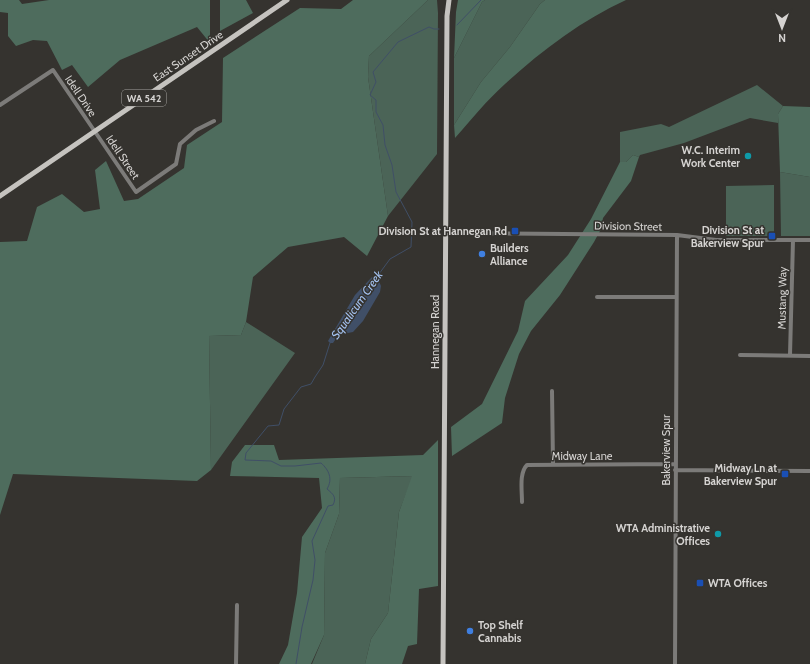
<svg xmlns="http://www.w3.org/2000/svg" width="810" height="664" font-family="Cabin,sans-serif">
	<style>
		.green { fill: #4b6457 }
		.forest { fill: #4e6c5d }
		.water { fill: #404f67 }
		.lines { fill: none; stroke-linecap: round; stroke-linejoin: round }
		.stream { stroke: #404f67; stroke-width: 1 }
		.minor { stroke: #7c7b79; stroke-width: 4 }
		.major { stroke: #c5c3bf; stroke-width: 5 }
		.culture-dot { fill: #0f9aa8; stroke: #35332f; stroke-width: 1.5 }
		.transit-dot { fill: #1a4fb4; stroke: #35332f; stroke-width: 1.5 }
		.shop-dot { fill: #3f7fe0; stroke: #35332f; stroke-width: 1.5 }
		.labels { text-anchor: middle; stroke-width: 3; stroke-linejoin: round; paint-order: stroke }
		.shield { fill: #35332f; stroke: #a5a3a0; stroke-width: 1 }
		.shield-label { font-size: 10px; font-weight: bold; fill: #d5d3d1 }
		.street-label { font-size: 11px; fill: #d5d3d1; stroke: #35332f }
		.poi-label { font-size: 11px; font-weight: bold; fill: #d5d3d1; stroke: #35332f; text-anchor: end }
		.water-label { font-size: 12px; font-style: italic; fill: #a3c1ef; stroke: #35332f }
	</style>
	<rect width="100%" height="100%" fill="#35332f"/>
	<!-- green -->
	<path class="green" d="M428,0H437L438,13L437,154L388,216L368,77L369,56Z
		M485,0H545L540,4L510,47L481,82L454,125V58L482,2Z
		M757,85L783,106L778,114V123L750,118L684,143L640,155L639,157L633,155L626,162H620V132L661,124L669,127Z
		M780,172L810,177V236H781Z
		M774,185V236H726V186Z
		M246,322L295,353L211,470L209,336L241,335Z
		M413,476L399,512L388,613L371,639L365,664H312L324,635L325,553L339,514L340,478Z"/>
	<!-- forest -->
	<path class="forest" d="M0,0H19L22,4L49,0H210V43L197,27L120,60L88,87L72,65L62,70L47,41L33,40L16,46L8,36V13L0,12Z
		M220,0H246L253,13L220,31Z
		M353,0H428L369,56L368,77L388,216L367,256L344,237L288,247L253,277L246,322L241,335L209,336L211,470L197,481L13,474L0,515V242L27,241L37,207L62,194L84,212L100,209L95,170L106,161L124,201L138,199L184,168L187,145L222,122L223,58L300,8L341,9Z
		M458,0H485L482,2L454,58L456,12Z
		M545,0H626C582,20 541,51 505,84C487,100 471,120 455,138L454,125L481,82L510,47L540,4Z
		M783,106L810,107V177L780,172L778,114Z
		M633,155L639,157L631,181L603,218L601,229L594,242L560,295L531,331L519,354L505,398L502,423L452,456L451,427L482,404L518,331L525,301L568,255L591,219L620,162H626Z
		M438,440V586L419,589L417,644L408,646L402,664H365L371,639L388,613L399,512L412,476L340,478L339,514L325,553L324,635L311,664H279L288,645L297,593L302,537L322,508L319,478L230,476L232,462L245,445H274L279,460L423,455Z"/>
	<!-- water -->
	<path class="water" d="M372,277L378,279L381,286L380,292L363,321L353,332L343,334L337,337L333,343H330L328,341L355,295Z"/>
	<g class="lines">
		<!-- stream -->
		<path class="stream" d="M457,25L481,0
			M376,278L390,259L411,247L412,222L396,192L392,165L385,145L383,125L376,112V100L370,95L376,82L373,72L398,42L429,27L434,29H439
			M296,664L302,627L313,580L315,560L312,541L328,506L333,505C337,497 333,494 327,489C333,479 329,470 321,463L295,466H281L271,461L245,460L246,453L268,426L279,425L284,409L301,387L311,384L315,377L323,365L330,343"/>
		<!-- minor -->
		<path class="minor" d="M0,105L53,70L136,192L176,164L180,144L196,130L214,121
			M445,233L677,235L716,240H810
			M597,297H675
			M740,355L810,356
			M790,355L793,240
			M552,391L553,464
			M675,470L810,471
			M522,502C522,490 519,473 527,465L675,464
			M236,664L237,605
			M675,664L677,235"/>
		<!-- major -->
		<path class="major" d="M0,196L287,0
			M443,664L447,16L449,0"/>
	</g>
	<!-- markers -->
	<g class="culture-dot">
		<circle cx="748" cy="156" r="4"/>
		<circle cx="718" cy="534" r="4"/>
	</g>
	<g class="transit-dot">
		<rect x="511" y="227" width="8" height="8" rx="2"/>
		<rect x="768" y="232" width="8" height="8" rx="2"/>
		<rect x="781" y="470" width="8" height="8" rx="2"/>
		<rect x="696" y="579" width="8" height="8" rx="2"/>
	</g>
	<g class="shop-dot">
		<circle cx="482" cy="254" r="4"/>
		<circle cx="470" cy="631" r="4"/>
	</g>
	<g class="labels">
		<!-- shield labels -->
		<rect class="shield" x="122" y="90" width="44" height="16" rx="3"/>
		<g class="shield-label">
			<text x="144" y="102">WA 542</text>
		</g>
		<!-- street labels -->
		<g class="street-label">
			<text transform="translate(188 56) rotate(-34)" y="4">East Sunset Drive</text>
			<text transform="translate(81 96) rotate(56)" y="4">Idell Drive</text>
			<text transform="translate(123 157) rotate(56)" y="4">Idell Street</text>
			<text transform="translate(628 226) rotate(1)" y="4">Division Street</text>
			<text transform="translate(782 298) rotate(-89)" y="4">Mustang Way</text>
			<text transform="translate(435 332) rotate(-90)" y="4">Hannegan Road</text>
			<text transform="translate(666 450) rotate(-90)" y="4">Bakerview Spur</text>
			<text x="582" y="460">Midway Lane</text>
		</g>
		<!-- poi labels -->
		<g class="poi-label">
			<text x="740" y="154">W.C. Interim<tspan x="740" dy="13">Work Center</tspan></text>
			<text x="764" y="234">Division St at<tspan x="764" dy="13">Bakerview Spur</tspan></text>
			<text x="507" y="235">Division St at Hannegan Rd</text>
			<text x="490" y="252" text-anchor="start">Builders<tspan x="490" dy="13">Alliance</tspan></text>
			<text x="777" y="472">Midway Ln at<tspan x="777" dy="13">Bakerview Spur</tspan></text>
			<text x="710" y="532">WTA Administrative<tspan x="710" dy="13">Offices</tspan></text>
			<text x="708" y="587" text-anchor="start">WTA Offices</text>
			<text x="478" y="629" text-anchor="start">Top Shelf<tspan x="478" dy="13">Cannabis</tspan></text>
		</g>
		<!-- water labels -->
		<g class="water-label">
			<text transform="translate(357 305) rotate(-55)" y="4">Squalicum Creek</text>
		</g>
	</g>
	<!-- north arrow -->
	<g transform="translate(782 28) rotate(180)" stroke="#35332f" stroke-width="3" paint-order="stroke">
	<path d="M0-3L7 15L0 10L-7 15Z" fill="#d5d3d1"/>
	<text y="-6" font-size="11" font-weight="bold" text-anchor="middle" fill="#d5d3d1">N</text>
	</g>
</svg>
